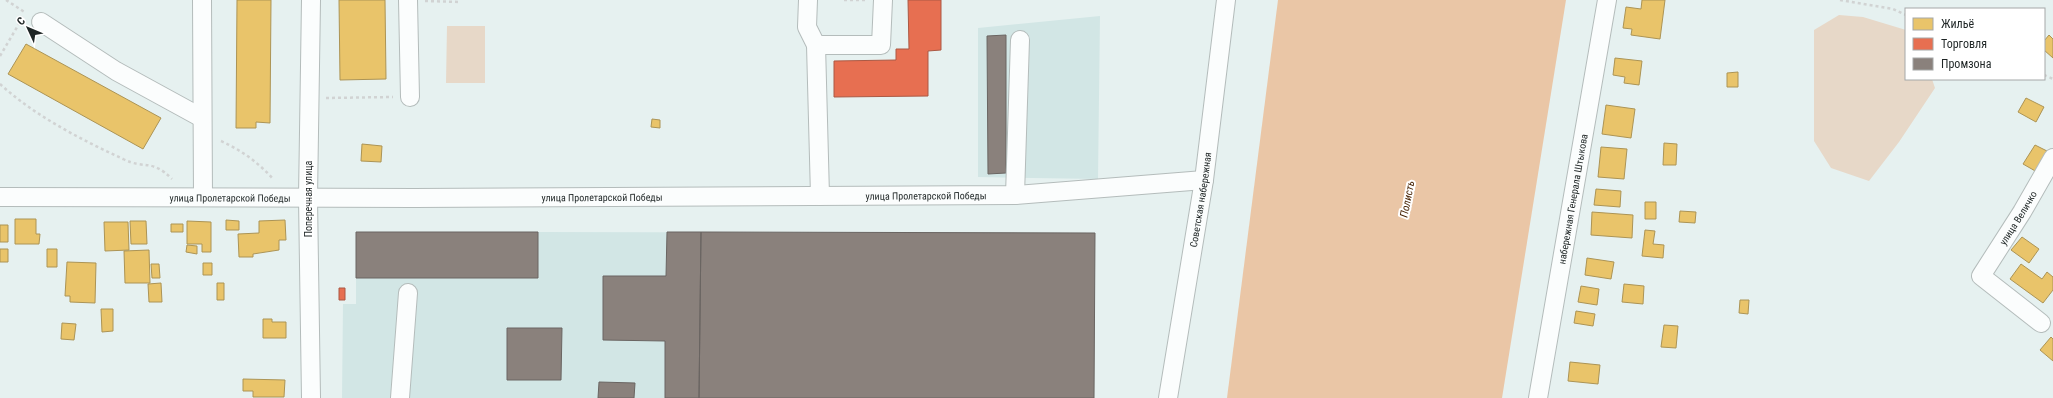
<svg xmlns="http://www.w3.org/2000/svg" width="2053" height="398" font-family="'Roboto Condensed',sans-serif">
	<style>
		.built { fill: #d2e6e5 }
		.green { fill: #e7d8c8 }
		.water { fill: #eac6a6 }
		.homes { fill: #e9c46a; stroke: #ac9455 }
		.shops { fill: #e76f51; stroke: #ab5944 }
		.industry { fill: #8a817c; stroke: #6a6562 }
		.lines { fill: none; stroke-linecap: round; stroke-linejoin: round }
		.minor-casing { stroke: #b4bcbb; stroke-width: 20 }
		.path { stroke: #d1d3d3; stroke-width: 2.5; stroke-dasharray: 3 3; stroke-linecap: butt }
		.minor { stroke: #fbfdfd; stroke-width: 18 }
		.labels { text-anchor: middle; stroke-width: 4; stroke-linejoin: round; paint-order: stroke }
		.street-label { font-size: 10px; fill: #1e2525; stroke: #fff }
		.water-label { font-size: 11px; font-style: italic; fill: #442000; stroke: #fff }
	</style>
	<rect width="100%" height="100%" fill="#e6f1f0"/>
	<!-- built -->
	<path class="built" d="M1100,16L1098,179L978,177V28Z
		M538,232L1095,233L1094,398H342L343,304H356V278H538Z"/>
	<!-- green -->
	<path class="green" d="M1839,15L1863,17L1906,30V79H1932L1935,88L1899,142L1869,181L1831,168L1814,141V30Z
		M447,26H485V83H446Z"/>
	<!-- water -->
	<path class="water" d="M1278,0H1566L1502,398H1227Z"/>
	<!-- homes -->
	<path class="homes" d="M237,0H271L270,123L256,122V128H236Z
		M339,0H385L386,79L340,80Z
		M1642,0H1665L1660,39L1631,35L1632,29L1623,28L1626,7L1641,9Z
		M2049,35L2053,39V58L2044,50V41Z
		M26,44L161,118L143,149L8,74Z
		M1615,58L1642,61L1639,85L1624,83L1625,77L1613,75Z
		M1738,72V87H1727V73Z
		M2026,98L2044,107L2036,122L2018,112Z
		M1606,105L1635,109L1631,138L1602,134Z
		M652,119L660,120V128L651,127Z
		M1664,143L1677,144L1676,165H1663Z
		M362,144L382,146L381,162L361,161Z
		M2035,145L2049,152L2037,172L2023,164Z
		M1601,147L1627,149L1624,179L1598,177Z
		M1596,189L1621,191L1620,207L1594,205Z
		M1645,202H1656V219H1645Z
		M1680,211L1696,212L1695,223L1679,222Z
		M1592,212L1633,215L1632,238L1591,235Z
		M15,219H36V234H40L39,244H15Z
		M226,220L239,221V230H226Z
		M285,220L286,240H279V250L253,254V257H239L238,234L259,233V221Z
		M130,221H146L147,244H131Z
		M187,221L211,222V252H202V244H187Z
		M104,222H128L129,250L105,251Z
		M171,224H183V232H171Z
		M0,225H8V242H0Z
		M1645,230L1655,231L1653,244L1664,245L1663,258L1642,256Z
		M2022,237L2039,249L2029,263L2011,250Z
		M187,245L197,246V254L186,252Z
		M0,249H8V262H0Z
		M47,249H57V267H47Z
		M149,250L150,283H125L124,251Z
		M1587,258L1614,262L1611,279L1585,275Z
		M67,262L96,263L95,303L70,302V296H65Z
		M203,263H212V275H203Z
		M151,264H159L160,278H152Z
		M2021,264L2042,279L2047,272L2053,277V290L2043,303L2010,279Z
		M161,283L162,302H149L148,284Z
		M217,283H224V300H217Z
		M1624,284L1644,286L1643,304L1622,302Z
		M1581,286L1599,289L1597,305L1578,302Z
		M1740,300H1749L1748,314L1739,313Z
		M101,309H113V331L102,332Z
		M1576,311L1595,314L1593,326L1574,323Z
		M263,319H272V322H286V338H263Z
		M62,323L76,324L74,340L61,339Z
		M1664,325L1678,326L1676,348L1661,347Z
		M2051,337L2053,339V361L2040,350Z
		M1570,362L1600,365L1598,384L1568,381Z
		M243,379L285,380L284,397H253V391H243Z"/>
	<!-- shops -->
	<path class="shops" d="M908,0H941V50L928,51V96L834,97V61L896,60V49H909Z
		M339,288H345V300H339Z"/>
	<!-- industry -->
	<path class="industry" d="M1006,35V173L988,174L987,36Z
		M356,232H538V278H356Z
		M667,232H701L699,398H665V341L603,340V276H666Z
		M701,232L1095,233L1094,398H699Z
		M507,328H562L561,380H507Z
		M599,382L635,383L634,398H598Z"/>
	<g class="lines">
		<!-- minor casing -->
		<g class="minor-casing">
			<g id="minor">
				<path d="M202,0L203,197"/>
				<path d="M408,0L410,97"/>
				<path d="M808,0L807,27L816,45L820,196"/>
				<path d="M41,22L116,71L202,118"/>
				<path d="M816,45H881L883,0"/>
				<path d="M1015,195L1020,40"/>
				<path id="s1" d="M0,197L414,198L1015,195L1204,180"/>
				<path id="s2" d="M2041,323L1981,276L2022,212L2053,158"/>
				<path d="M311,398L308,198L311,0"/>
				<path d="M400,398L408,293"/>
				<path id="s3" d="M1168,398L1204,180L1226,0"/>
				<path id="s4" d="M1538,398L1607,0"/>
			</g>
		</g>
		<!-- path -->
		<path class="path" d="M6,0L26,13
			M844,0H866
			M1840,0L1893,9L1906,15
			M425,1L461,2
			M0,56L23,17
			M2044,75L2053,79
			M0,84C35,116 80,139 123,159C145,170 151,158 172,179
			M326,98L393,97
			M221,141C241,150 259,163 273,179"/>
		<!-- minor -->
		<use href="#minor" class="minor"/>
	</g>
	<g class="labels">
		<!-- street labels -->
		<g class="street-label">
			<text dy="4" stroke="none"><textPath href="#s1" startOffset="926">улица Пролетарской Победы</textPath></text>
			<text dy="4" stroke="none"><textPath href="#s1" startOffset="230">улица Пролетарской Победы</textPath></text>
			<text dy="4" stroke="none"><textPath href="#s1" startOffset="602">улица Пролетарской Победы</textPath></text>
			<text transform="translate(308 199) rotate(-90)" y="4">Поперечная улица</text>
			<text dy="4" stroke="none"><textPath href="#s3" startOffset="201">Советская набережная</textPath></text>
			<text dy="4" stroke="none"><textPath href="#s4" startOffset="202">набережная Генерала Штыкова</textPath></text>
			<text dy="4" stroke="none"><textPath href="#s2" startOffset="145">улица Величко</textPath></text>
		</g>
		<!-- water labels -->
		<g class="water-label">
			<text transform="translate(1407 199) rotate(-79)" y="4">Полисть</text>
		</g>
	</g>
	<!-- legend -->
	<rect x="1905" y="8" width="140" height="72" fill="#ffffff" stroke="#a5a8a8"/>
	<rect x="1913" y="18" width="20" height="12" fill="#e9c46a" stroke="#a5a8a8"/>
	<text x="1941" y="28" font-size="12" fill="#1e2525">Жильё</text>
	<rect x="1913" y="38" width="20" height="12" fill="#e76f51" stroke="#a5a8a8"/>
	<text x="1941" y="48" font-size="12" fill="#1e2525">Торговля</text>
	<rect x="1913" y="58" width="20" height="12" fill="#8a817c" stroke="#a5a8a8"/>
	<text x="1941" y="68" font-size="12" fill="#1e2525">Промзона</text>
	<!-- north arrow -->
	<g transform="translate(28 28) rotate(314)" stroke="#ffffff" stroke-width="3" paint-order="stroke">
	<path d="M0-3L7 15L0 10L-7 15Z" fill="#1e2525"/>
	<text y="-6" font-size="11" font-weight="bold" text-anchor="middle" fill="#1e2525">С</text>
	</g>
</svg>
